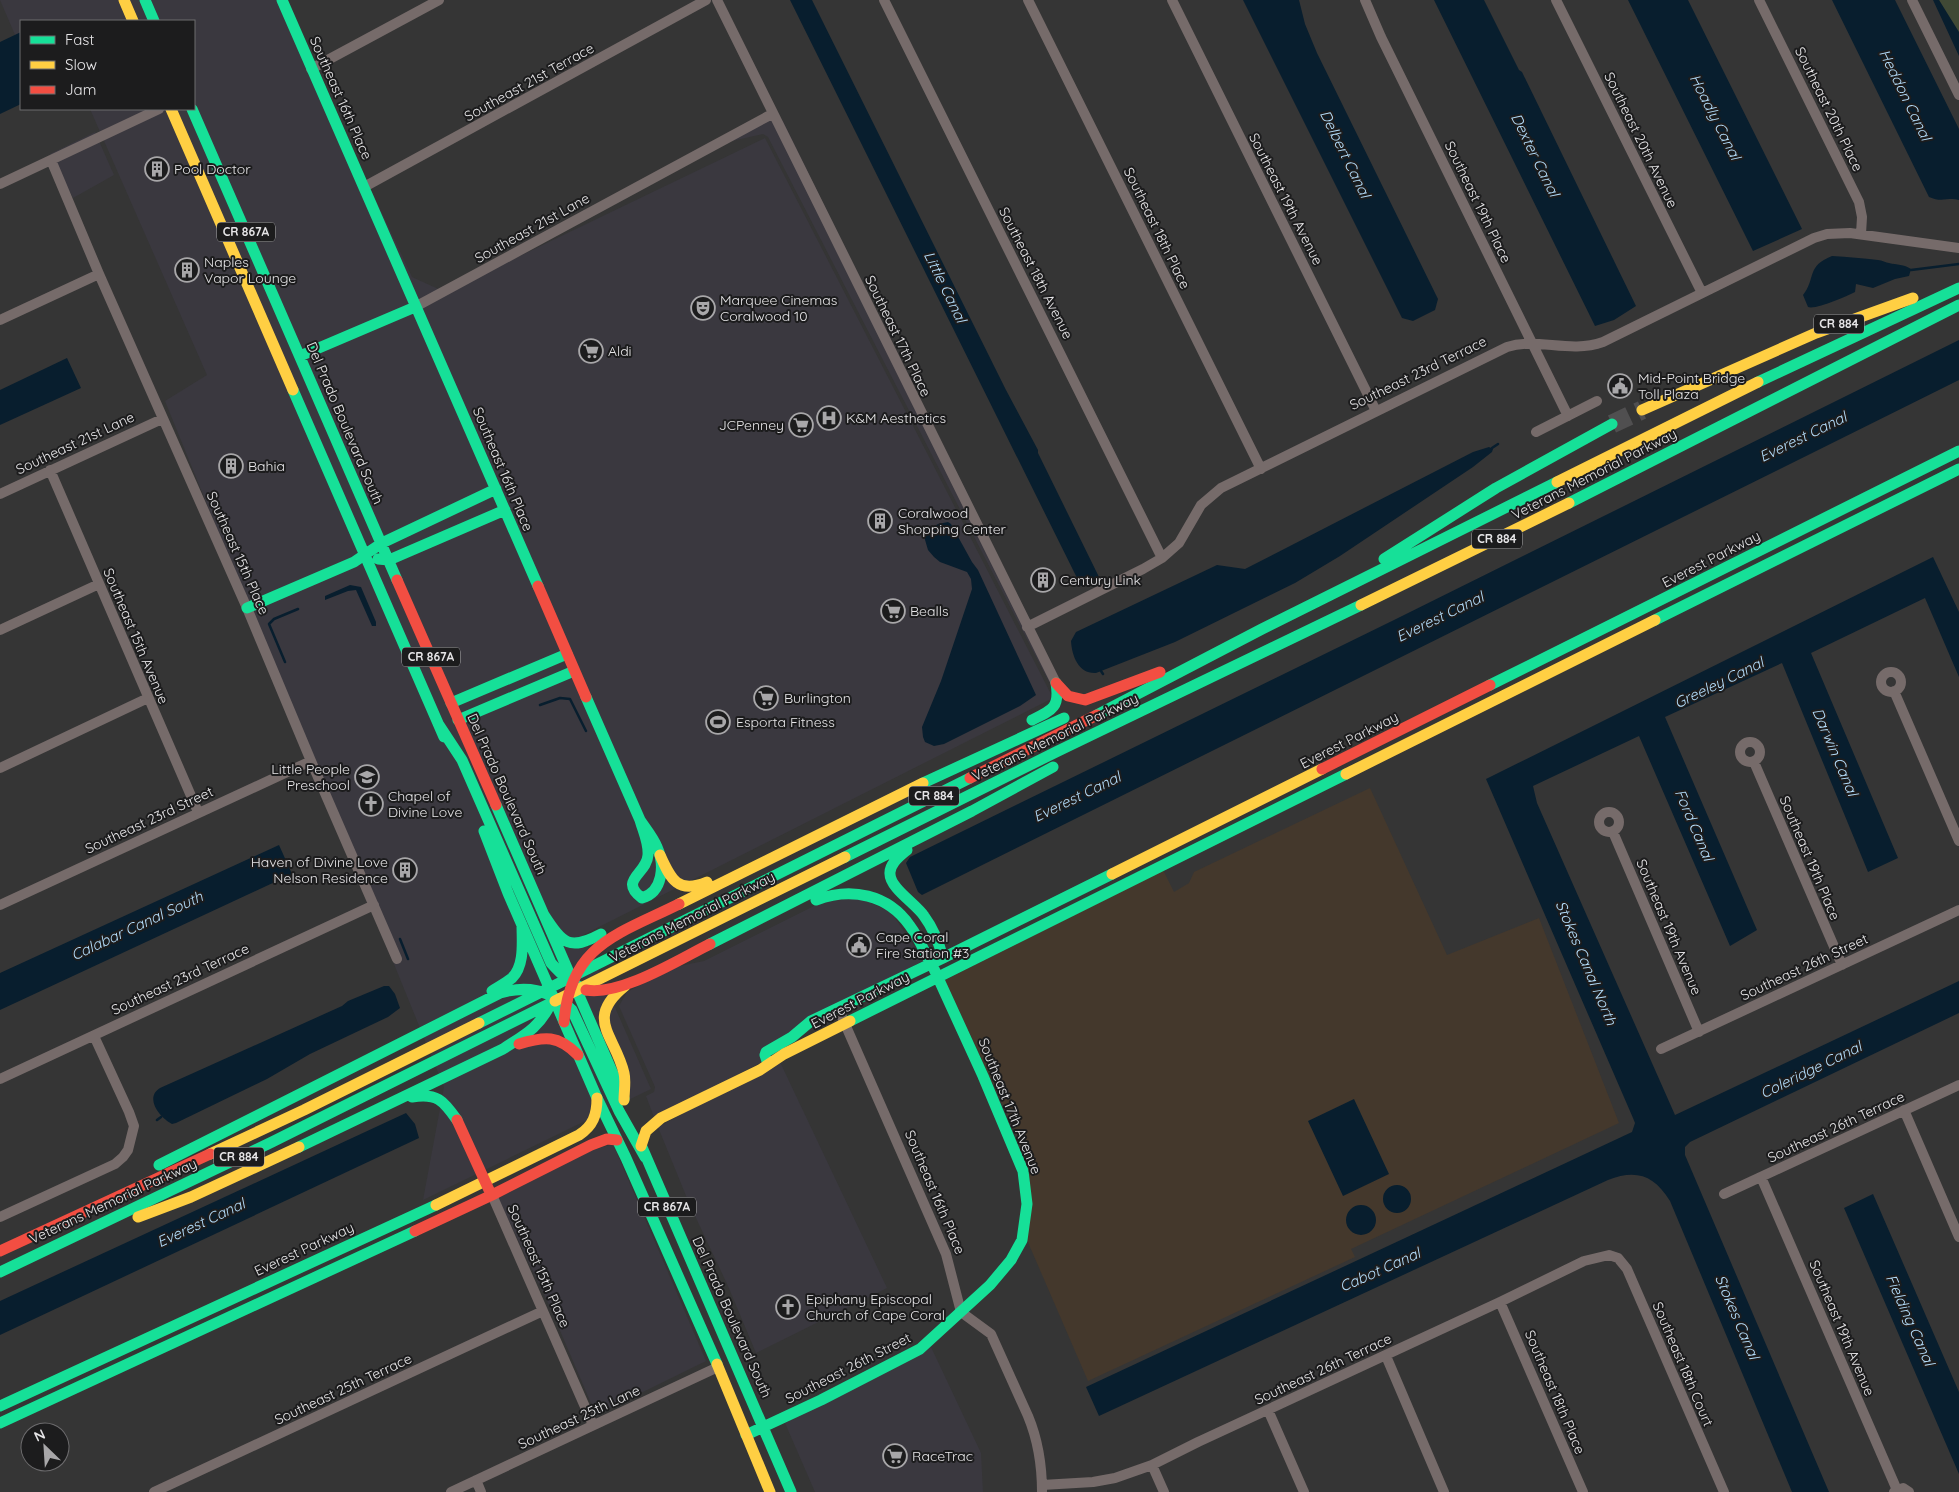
<svg xmlns="http://www.w3.org/2000/svg" width="1959" height="1492" font-family="Quicksand,sans-serif">
	<style>
		.built { fill: #3a383f }
		.industrial { fill: #44382c }
		.green { fill: #404935 }
		.water { fill: #081e2e }
		.lines { fill: none; stroke-linecap: round; stroke-linejoin: round }
		.stream { stroke: #081e2e; stroke-width: 2.5 }
		.highway-tunnel { stroke: #504f50; stroke-width: 19; stroke-dasharray: 19 9; stroke-linecap: butt }
		.street { stroke: #766b6a; stroke-width: 10 }
		.fast { stroke: #16e098; stroke-width: 11 }
		.slow { stroke: #ffcf43; stroke-width: 11 }
		.jam { stroke: #f24e42; stroke-width: 11 }
		.labels { text-anchor: middle; stroke-width: 4; stroke-linejoin: round; paint-order: stroke }
		.shield { fill: #1c1c1d; stroke: #a9a9aa; stroke-width: 1 }
		.shield-label { font-size: 12px; font-weight: bold; fill: #e6e5e7 }
		.street-label { font-size: 14px; fill: #e6e5e7; stroke: #1c1c1d }
		.poi-label { font-size: 14px; fill: #e6e5e7; stroke: #1c1c1d; text-anchor: start }
		.water-label { font-size: 15px; font-style: italic; fill: #b4defc; stroke: #1c1c1d }
	</style>
	<rect width="100%" height="100%" fill="#353535"/>
	<!-- built -->
	<path class="built" d="M0,0H282L412,277L445,292L765,138L1053,698L583,935L651,1089L423,1200L444,1087L165,401L207,375L90,109H194V21H21V43L19,44Z
		M774,116L783,121L1054,678L1049,682L768,137L763,134L723,143Z
		M95,132L114,175L73,198L50,154Z
		M860,898L891,912L924,961L809,1016L762,1062L654,1117L646,1096L654,1092L655,1087L619,1006L627,992L675,967L704,961L822,902Z
		M780,1062L887,1288L756,1353L728,1286L689,1203L658,1127Z
		M613,1144L706,1361L596,1415L550,1307L498,1198L593,1150Z
		M931,1347L981,1453L983,1492H815L785,1423Z"/>
	<!-- industrial -->
	<path class="industrial" d="M1370,788L1447,955L1539,918L1619,1123L1351,1249L1355,1257L1088,1381L1027,1240L1029,1170L1016,1134L945,980L1163,870L1174,892L1189,883L1194,872Z"/>
	<!-- green -->
	<path class="green" d="M1939,0H1959V35Z"/>
	<!-- water -->
	<path class="water" d="M790,0H812L1006,390L1038,450V453L1099,577L1081,586Z
		M1243,0H1299L1305,24L1317,53L1438,299L1435,310L1413,321L1402,318Z
		M1434,0H1484L1519,70L1522,72L1636,306L1614,320L1595,326Z
		M1628,0H1688L1802,229L1753,251Z
		M1832,0H1895L1959,129V200C1948,197 1942,203 1929,197Z
		M1933,0H1939L1959,32V56Z
		M21,32V104L0,114V42Z
		M1832,256C1848,257 1863,258 1878,260C1882,260 1886,263 1889,263C1897,265 1904,264 1911,269L1909,276L1895,279L1873,288L1856,284L1855,292C1847,296 1816,310 1808,307L1803,295C1816,279 1806,266 1832,256Z
		M1959,340V380L922,895L918,892L906,863L910,857L1394,620Z
		M67,358L81,388L0,425V390Z
		M1489,447L1493,449L1492,452L1473,467L1340,556L1295,583L1175,642L1096,673C1079,674 1072,657 1071,641L1076,632L1217,565L1245,569L1473,452Z
		M948,522L951,524L972,562L978,570L1036,695L1020,706L944,744L934,746L925,742L923,737L922,727L941,681L972,589L971,579L967,572L940,562L934,557L928,550L923,533L938,524Z
		M1933,557L1959,612V677L1925,598L1811,653L1898,858L1868,872L1782,663L1665,717L1757,930L1730,946L1639,736L1533,786L1537,803L1675,1115L1959,981V1013L1690,1142L1685,1147V1155L1829,1492H1792L1670,1201C1654,1175 1636,1169 1608,1180L1099,1416L1086,1387L1632,1132L1635,1123L1633,1118L1486,779Z
		M350,585L361,587L376,622V626H372L356,590L348,591L325,600V596Z
		M279,845L292,874L0,1010V973Z
		M384,986H389L395,994L400,1008L388,1017L310,1054L267,1079L176,1123L172,1124C160,1118 144,1098 160,1088L342,1006L348,1001Z
		M1354,1099L1389,1174L1343,1196L1308,1121Z
		M406,1113L415,1124L419,1138L0,1335V1301Z
		M1383 1199a14 14 0 1 1 28 0a14 14 0 1 1-28 0Z
		M1873,1194L1959,1392V1474L1844,1208Z
		M1346 1220a15 15 0 1 1 30 0a15 15 0 1 1-30 0Z"/>
	<g class="lines">
		<!-- stream -->
		<path class="stream" d="M1911,270L1959,264
			M1492,448L1498,444
			M285,662L269,624L274,619L298,609
			M1101,671L1103,674
			M540,705L560,698L570,699L586,731
			M400,939L408,959
			M157,1120L161,1117"/>
		<!-- highway-tunnel -->
		<path class="highway-tunnel" d="M1612,424L1642,410"/>
		<!-- street -->
		<path class="street" d="M717,0L1056,683
			M884,0L1162,558
			M1028,0L1261,469
			M1172,0L1376,411
			M1365,0L1381,37L1568,416
			M1556,0L1702,293
			M1759,0L1859,202L1862,217L1861,234
			M1912,0L1959,95
			M311,69L439,0
			M51,160L99,274L247,608L311,761L397,959
			M0,184L159,109
			M364,187L706,0
			M415,307L772,114
			M0,320L99,274
			M1536,432L1597,401
			M50,470L198,812
			M0,494L162,419
			M1027,627L1143,569L1162,558L1179,543L1201,505L1221,488L1507,347C1538,337 1569,354 1603,342L1814,238L1827,234L1850,233L1959,248
			M0,630L99,584
			M1881 682a10 10 0 1 1 20 0a10 10 0 1 1-20 0Z
			M1894,691L1959,841
			M1740 752a10 10 0 1 1 20 0a10 10 0 1 1-20 0Z
			M1754,762L1842,965
			M0,768L148,698
			M1599 822a10 10 0 1 1 20 0a10 10 0 1 1-20 0Z
			M1613,832L1699,1032
			M0,905L311,761
			M838,1008L946,1254L961,1312L991,1334L1028,1416C1038,1440 1042,1466 1042,1492
			M1661,1049L1959,910
			M0,1079L374,905
			M1904,1110L1959,1237
			M1761,1177L1897,1490
			M1724,1194L1959,1085
			M492,1195L593,1425
			M0,1217L115,1164L123,1157L128,1150L134,1126L129,1112L94,1036
			M1500,1302L1583,1492
			M1386,1356L1444,1492
			M1268,1410L1304,1492
			M1152,1465L1164,1492
			M476,1480L481,1492
			M1042,1485L1093,1482L1115,1478L1152,1465L1198,1442L1500,1302L1584,1261L1609,1255L1618,1258L1627,1269L1724,1492
			M154,1492L543,1311
			M451,1492L718,1367
			M1894,1492L1903,1488L1909,1492"/>
		<!-- fast -->
		<path class="fast" d="M145,0L154,21
			M282,0L538,586
			M192,109L397,580
			M300,356L415,307
			M1758,382L1959,288
			M293,390L444,737
			M1569,503L1959,305
			M378,559L389,560L505,510
			M1384,559L1496,488L1612,424
			M247,608L354,562L382,543L496,489
			M1655,620L1959,469
			M1490,685L1959,451
			M586,697L640,820C643,831 649,843 648,855C647,874 618,880 642,898C663,892 665,865 657,847C653,837 646,829 640,820
			M451,703L567,654
			M1097,715L1262,629L1557,482
			M458,720L574,671
			M1032,720C1053,710 1060,707 1056,683
			M439,725L462,760L551,963C562,975 571,984 586,990
			M923,783L1064,718
			M496,805L624,1099
			M484,831L508,893L597,1098L626,1158L717,1364
			M907,850C900,856 889,864 890,874C890,888 916,904 924,916C933,928 939,943 943,958
			M845,857L1058,751L1361,605
			M816,900C851,887 888,894 910,926C919,938 924,951 931,964
			M544,915C563,944 569,951 601,934
			M710,944L972,811L1053,767
			M492,991C498,987 506,983 512,978C525,965 522,942 522,925
			M850,1021L1346,774
			M479,1023L970,778
			M768,1064L765,1055L766,1052L792,1037L811,1021L943,958L1112,874
			M412,1097C437,1093 443,1100 457,1120
			M641,1145L791,1492
			M299,1147L503,1049C524,1035 538,1029 550,1005
			M159,1165L500,993C527,985 551,990 572,1010L619,1111L645,1157
			M0,1272L272,1142L555,1001
			M0,1406L436,1205
			M0,1423L415,1231
			M746,1435L821,1400L920,1349L990,1285L1011,1260L1022,1240L1027,1204L1023,1171L983,1076L934,969"/>
		<!-- slow -->
		<path class="slow" d="M124,0L133,21
			M171,109L293,390
			M1642,410L1816,333L1913,298
			M1557,482L1758,382
			M1361,605L1569,503
			M1346,774L1655,620
			M660,855C671,880 678,894 707,882
			M1112,874L1322,769
			M679,904L923,783
			M555,1001L845,857
			M624,1100C624,1091 626,1081 624,1073C615,1035 584,1019 625,986
			M641,1146L646,1131L661,1118L760,1070L784,1054L850,1021
			M210,1154L304,1110L479,1023
			M436,1205L579,1135C593,1126 597,1115 597,1098
			M138,1217L191,1197L299,1147
			M717,1364L770,1492"/>
		<!-- jam -->
		<path class="jam" d="M397,580L496,805
			M538,586L586,697
			M1056,683L1068,696L1085,700L1160,672
			M1322,769L1490,685
			M970,778L1097,715
			M586,990C621,996 678,960 710,944
			M564,1022C570,944 619,934 679,904
			M519,1044C545,1036 558,1035 578,1055
			M457,1120L489,1190
			M415,1231L492,1195L591,1145L607,1139L617,1140
			M0,1251L210,1154"/>
	</g>
	<!-- icons -->
	<defs>
		<g id="building-ring" transform="scale(1.25)"><circle r="9.5" fill="#1c1c1d" stroke="#a8a7a9" stroke-width="1.5"/><path d="M-4-6H4V6H1V3H-1V6H-4ZM-2.5-4.3h1.7v1.8h-1.7ZM.8-4.3h1.7v1.8H.8ZM-2.5-1h1.7V.8h-1.7ZM.8-1h1.7V.8H.8Z" fill="#a8a7a9"/></g>
		<g id="theatre-ring" transform="scale(1.25)"><circle r="9.5" fill="#1c1c1d" stroke="#a8a7a9" stroke-width="1.5"/><path d="M-5-5.5Q0-4 5-5.5V0Q5 5 0 6Q-5 5-5 0ZM-3.3-2.5H-1v1.5H-3.3ZM1-2.5H3.3v1.5H1ZM-2.8 1Q0 5.5 2.8 1Z" fill="#a8a7a9"/></g>
		<g id="supermarket-ring" transform="scale(1.25)"><circle r="9.5" fill="#1c1c1d" stroke="#a8a7a9" stroke-width="1.5"/><path d="M-6-5.5h2.5l.6 2H6L4.5 2H-2.5L-4.4-4H-6ZM-1.5 3.2a1.3 1.3 0 1 0 .1 0ZM3 3.2a1.3 1.3 0 1 0 .1 0Z" fill="#a8a7a9"/></g>
		<g id="civic-ring" transform="scale(1.25)"><circle r="9.5" fill="#1c1c1d" stroke="#a8a7a9" stroke-width="1.5"/><path d="M-.6-6.5H3V-4.5H.6V-3L4-1V1h2V6H-6V1h2V-1L-.6-3ZM-1.2 2.5V6h2.4V2.5Z" fill="#a8a7a9"/></g>
		<g id="hospital-ring" transform="scale(1.25)"><circle r="9.5" fill="#1c1c1d" stroke="#a8a7a9" stroke-width="1.5"/><path d="M-5-5h3v3.5h4V-5h3V5h-3V1.5h-4V5h-3Z" fill="#a8a7a9"/></g>
		<g id="stadium-ring" transform="scale(1.25)"><circle r="9.5" fill="#1c1c1d" stroke="#a8a7a9" stroke-width="1.5"/><path d="M0-5a6.5 5 0 1 0 0 10a6.5 5 0 1 0 0-10ZM-3.5-1.8h7v3.6h-7Z" fill="#a8a7a9"/></g>
		<g id="school-ring" transform="scale(1.25)"><circle r="9.5" fill="#1c1c1d" stroke="#a8a7a9" stroke-width="1.5"/><path d="M0-5L7-2L0 1L-7-2ZM-4 1L0 2.5L4 1V4Q0 6-4 4Z" fill="#a8a7a9"/></g>
		<g id="church-ring" transform="scale(1.25)"><circle r="9.5" fill="#1c1c1d" stroke="#a8a7a9" stroke-width="1.5"/><path d="M-1.2-6h2.4v3.5h3.3v2.4h-3.3V6h-2.4V-.1h-3.3v-2.4h3.3Z" fill="#a8a7a9"/></g>
	</defs>
	<g fill-rule="evenodd">
		<use href="#building-ring" x="157" y="169"/>
		<use href="#building-ring" x="187" y="270"/>
		<use href="#theatre-ring" x="703" y="308"/>
		<use href="#supermarket-ring" x="591" y="351"/>
		<use href="#civic-ring" x="1620" y="386"/>
		<use href="#hospital-ring" x="829" y="418"/>
		<use href="#supermarket-ring" x="801" y="425"/>
		<use href="#building-ring" x="231" y="466"/>
		<use href="#building-ring" x="880" y="521"/>
		<use href="#building-ring" x="1043" y="580"/>
		<use href="#supermarket-ring" x="893" y="611"/>
		<use href="#supermarket-ring" x="766" y="698"/>
		<use href="#stadium-ring" x="718" y="722"/>
		<use href="#school-ring" x="367" y="777"/>
		<use href="#church-ring" x="371" y="804"/>
		<use href="#building-ring" x="405" y="870"/>
		<use href="#civic-ring" x="859" y="945"/>
		<use href="#church-ring" x="788" y="1307"/>
		<use href="#supermarket-ring" x="895" y="1456"/>
	</g>
	<g class="labels">
		<!-- shield labels -->
		<g class="shield">
			<rect x="217" y="222.5" width="58" height="19" rx="4"/>
			<rect x="1814" y="314.5" width="50" height="19" rx="4"/>
			<rect x="1472" y="529.5" width="50" height="19" rx="4"/>
			<rect x="402" y="647.5" width="58" height="19" rx="4"/>
			<rect x="909" y="786.5" width="50" height="19" rx="4"/>
			<rect x="214" y="1147.5" width="50" height="19" rx="4"/>
			<rect x="638" y="1197.5" width="58" height="19" rx="4"/>
		</g>
		<g class="shield-label">
			<text x="246" y="236">CR 867A</text>
			<text x="1839" y="328">CR 884</text>
			<text x="1497" y="543">CR 884</text>
			<text x="431" y="661">CR 867A</text>
			<text x="934" y="800">CR 884</text>
			<text x="239" y="1161">CR 884</text>
			<text x="667" y="1211">CR 867A</text>
		</g>
		<!-- street labels -->
		<g class="street-label">
			<text transform="translate(529 82) rotate(-29)" y="5">Southeast 21st Terrace</text>
			<text transform="translate(341 98) rotate(66)" y="5">Southeast 16th Place</text>
			<text transform="translate(1829 109) rotate(64)" y="5">Southeast 20th Place</text>
			<text transform="translate(1641 140) rotate(64)" y="5">Southeast 20th Avenue</text>
			<text transform="translate(1286 199) rotate(63)" y="5">Southeast 19th Avenue</text>
			<text transform="translate(1478 202) rotate(64)" y="5">Southeast 19th Place</text>
			<text transform="translate(532 228) rotate(-29)" y="5">Southeast 21st Lane</text>
			<text transform="translate(1157 228) rotate(64)" y="5">Southeast 18th Place</text>
			<text transform="translate(1036 273) rotate(63)" y="5">Southeast 18th Avenue</text>
			<text transform="translate(898 336) rotate(64)" y="5">Southeast 17th Place</text>
			<text transform="translate(1418 373) rotate(-26)" y="5">Southeast 23rd Terrace</text>
			<text transform="translate(345 423) rotate(67)" y="5">Del Prado Boulevard South</text>
			<text transform="translate(75 443) rotate(-25)" y="5">Southeast 21st Lane</text>
			<text transform="translate(503 469) rotate(67)" y="5">Southeast 16th Place</text>
			<text transform="translate(1594 474) rotate(-27)" y="5">Veterans Memorial Parkway</text>
			<text transform="translate(238 553) rotate(66)" y="5">Southeast 15th Place</text>
			<text transform="translate(1711 559) rotate(-27)" y="5">Everest Parkway</text>
			<text transform="translate(136 636) rotate(67)" y="5">Southeast 15th Avenue</text>
			<text transform="translate(1055 737) rotate(-26)" y="5">Veterans Memorial Parkway</text>
			<text transform="translate(1349 740) rotate(-27)" y="5">Everest Parkway</text>
			<text transform="translate(507 794) rotate(66)" y="5">Del Prado Boulevard South</text>
			<text transform="translate(149 820) rotate(-25)" y="5">Southeast 23rd Street</text>
			<text transform="translate(1810 858) rotate(67)" y="5">Southeast 19th Place</text>
			<text transform="translate(692 917) rotate(-27)" y="5">Veterans Memorial Parkway</text>
			<text transform="translate(1669 927) rotate(67)" y="5">Southeast 19th Avenue</text>
			<text transform="translate(1804 967) rotate(-25)" y="5">Southeast 26th Street</text>
			<text transform="translate(180 979) rotate(-25)" y="5">Southeast 23rd Terrace</text>
			<text transform="translate(860 1000) rotate(-27)" y="5">Everest Parkway</text>
			<text transform="translate(1010 1106) rotate(68)" y="5">Southeast 17th Avenue</text>
			<text transform="translate(1836 1127) rotate(-25)" y="5">Southeast 26th Terrace</text>
			<text transform="translate(935 1192) rotate(67)" y="5">Southeast 16th Place</text>
			<text transform="translate(113 1201) rotate(-25)" y="5">Veterans Memorial Parkway</text>
			<text transform="translate(304 1249) rotate(-25)" y="5">Everest Parkway</text>
			<text transform="translate(539 1266) rotate(66)" y="5">Southeast 15th Place</text>
			<text transform="translate(732 1317) rotate(66)" y="5">Del Prado Boulevard South</text>
			<text transform="translate(1842 1328) rotate(67)" y="5">Southeast 19th Avenue</text>
			<text transform="translate(1683 1364) rotate(67)" y="5">Southeast 18th Court</text>
			<text transform="translate(848 1368) rotate(-27)" y="5">Southeast 26th Street</text>
			<text transform="translate(1323 1369) rotate(-25)" y="5">Southeast 26th Terrace</text>
			<text transform="translate(343 1389) rotate(-25)" y="5">Southeast 25th Terrace</text>
			<text transform="translate(1555 1392) rotate(67)" y="5">Southeast 18th Place</text>
			<text transform="translate(579 1417) rotate(-25)" y="5">Southeast 25th Lane</text>
		</g>
		<!-- poi labels -->
		<g class="poi-label">
			<text x="174" y="174">Pool Doctor</text>
			<text x="204" y="267">Naples<tspan x="204" dy="16">Vapor Lounge</tspan></text>
			<text x="720" y="305">Marquee Cinemas<tspan x="720" dy="16">Coralwood 10</tspan></text>
			<text x="608" y="356">Aldi</text>
			<text x="1638" y="383">Mid-Point Bridge<tspan x="1638" dy="16">Toll Plaza</tspan></text>
			<text x="846" y="423">K&amp;M Aesthetics</text>
			<text x="784" y="430" text-anchor="end">JCPenney</text>
			<text x="248" y="471">Bahia</text>
			<text x="898" y="518">Coralwood<tspan x="898" dy="16">Shopping Center</tspan></text>
			<text x="1060" y="585">Century Link</text>
			<text x="910" y="616">Bealls</text>
			<text x="784" y="703">Burlington</text>
			<text x="736" y="727">Esporta Fitness</text>
			<text x="350" y="774" text-anchor="end">Little People<tspan x="350" dy="16">Preschool</tspan></text>
			<text x="388" y="801">Chapel of<tspan x="388" dy="16">Divine Love</tspan></text>
			<text x="388" y="867" text-anchor="end">Haven of Divine Love<tspan x="388" dy="16">Nelson Residence</tspan></text>
			<text x="876" y="942">Cape Coral<tspan x="876" dy="16">Fire Station #3</tspan></text>
			<text x="806" y="1304">Epiphany Episcopal<tspan x="806" dy="16">Church of Cape Coral</tspan></text>
			<text x="912" y="1461">RaceTrac</text>
		</g>
		<!-- water labels -->
		<g class="water-label">
			<text transform="translate(1905 95) rotate(64)" y="5">Heddon Canal</text>
			<text transform="translate(1715 117) rotate(63)" y="5">Hoadly Canal</text>
			<text transform="translate(1345 154) rotate(64)" y="5">Delbert Canal</text>
			<text transform="translate(1535 155) rotate(64)" y="5">Dexter Canal</text>
			<text transform="translate(945 287) rotate(64)" y="5">Little Canal</text>
			<text transform="translate(1803 437) rotate(-26)" y="5">Everest Canal</text>
			<text transform="translate(1440 617) rotate(-26)" y="5">Everest Canal</text>
			<text transform="translate(1719 683) rotate(-26)" y="5">Greeley Canal</text>
			<text transform="translate(1835 752) rotate(67)" y="5">Darwin Canal</text>
			<text transform="translate(1077 797) rotate(-26)" y="5">Everest Canal</text>
			<text transform="translate(1694 825) rotate(67)" y="5">Ford Canal</text>
			<text transform="translate(137 926) rotate(-25)" y="5">Calabar Canal South</text>
			<text transform="translate(1586 963) rotate(67)" y="5">Stokes Canal North</text>
			<text transform="translate(1811 1070) rotate(-26)" y="5">Coleridge Canal</text>
			<text transform="translate(201 1223) rotate(-25)" y="5">Everest Canal</text>
			<text transform="translate(1380 1270) rotate(-24)" y="5">Cabot Canal</text>
			<text transform="translate(1737 1317) rotate(67)" y="5">Stokes Canal</text>
			<text transform="translate(1910 1320) rotate(66)" y="5">Fielding Canal</text>
		</g>
	</g>
	<!-- legend -->
	<rect x="20" y="20" width="175" height="90" fill="#1c1c1d" stroke="#6d6c6e"/>
	<rect x="30" y="36" width="25" height="8" fill="#16e098" stroke="#6d6c6e"/>
	<text x="65" y="45" font-size="15" fill="#e6e5e7">Fast</text>
	<rect x="30" y="61" width="25" height="8" fill="#ffcf43" stroke="#6d6c6e"/>
	<text x="65" y="70" font-size="15" fill="#e6e5e7">Slow</text>
	<rect x="30" y="86" width="25" height="8" fill="#f24e42" stroke="#6d6c6e"/>
	<text x="65" y="95" font-size="15" fill="#e6e5e7">Jam</text>
	<!-- north arrow -->
	<g transform="translate(45 1447) rotate(335)"><circle r="24" fill="#1c1c1d" stroke="#6d6c6e"/>
	<path d="M0-4L9 19L0 12L-9 19Z" fill="#a8a7a9"/>
	<text y="-8" font-size="14" font-weight="bold" text-anchor="middle" fill="#e6e5e7">N</text>
	</g>
</svg>
